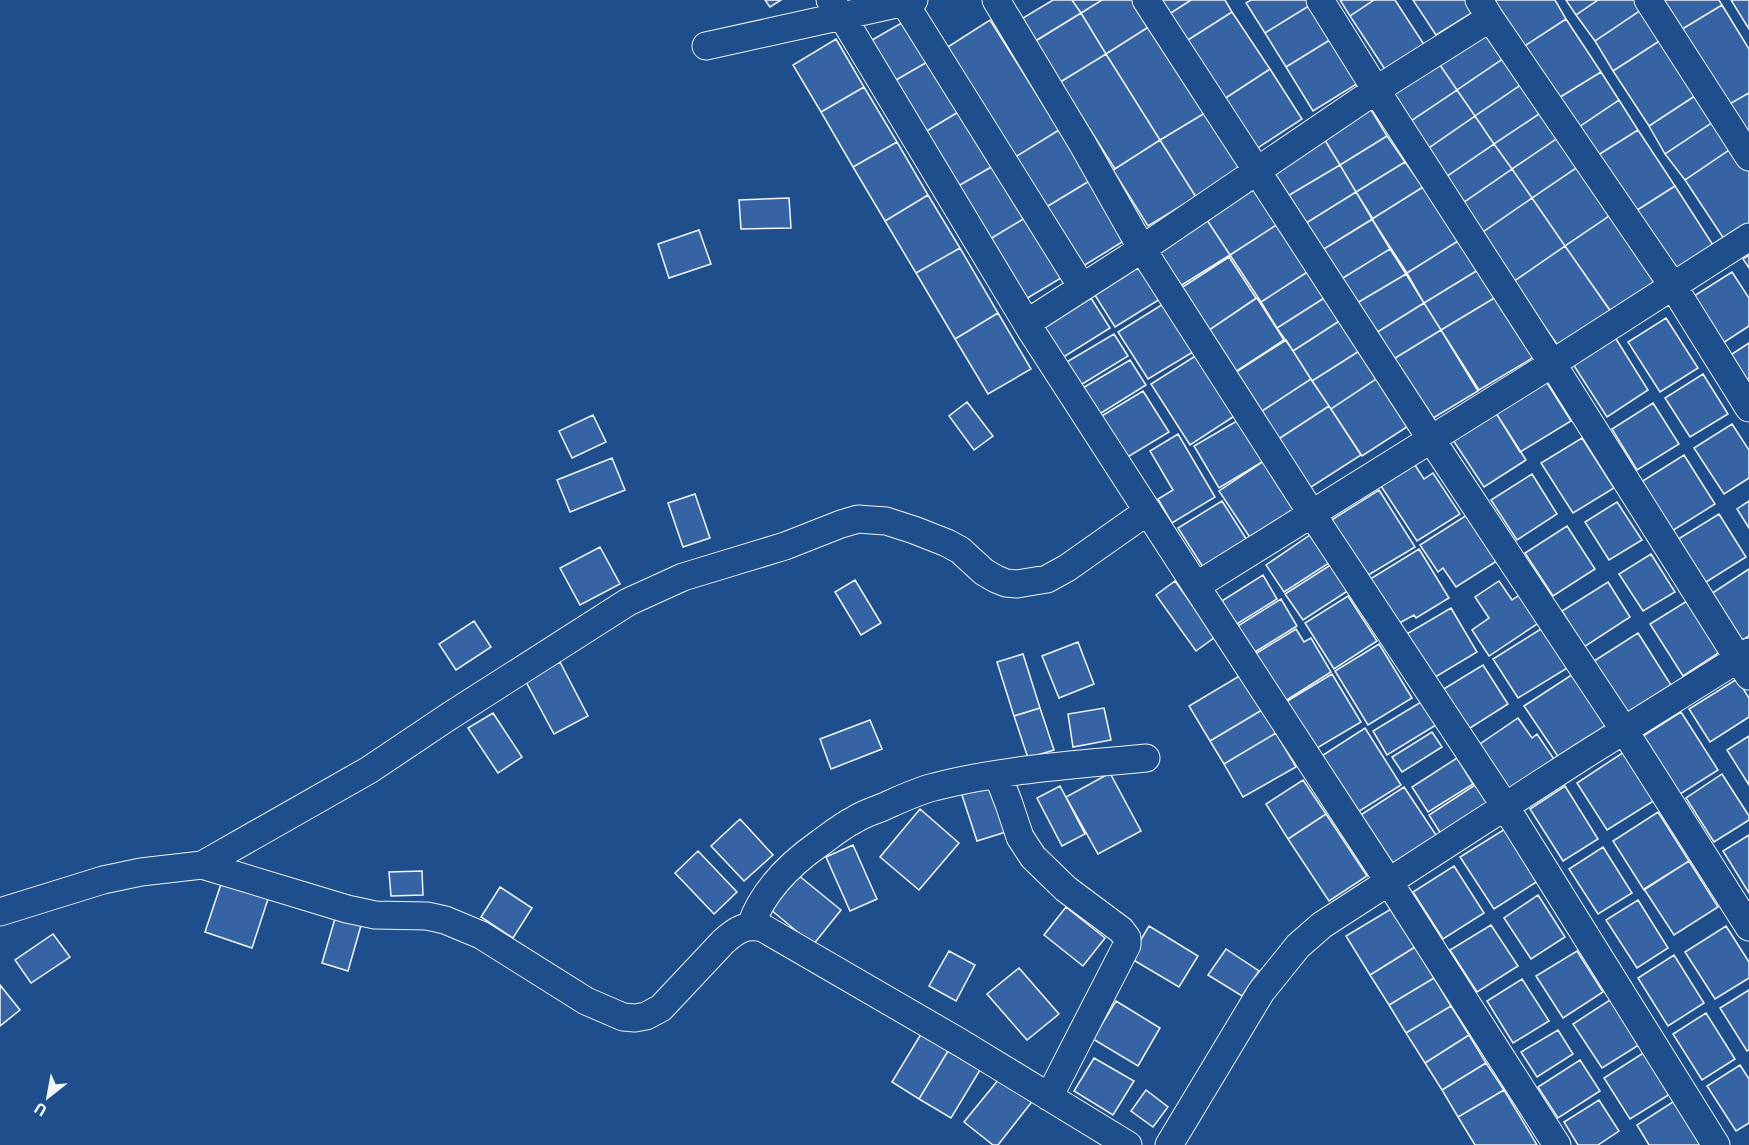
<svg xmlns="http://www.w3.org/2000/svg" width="1749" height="1145" font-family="'Exo 2',sans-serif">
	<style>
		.building { fill: #3563a3; stroke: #f2f6ff; stroke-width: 1.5 }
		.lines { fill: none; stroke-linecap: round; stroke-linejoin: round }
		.minor-casing { stroke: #f2f6ff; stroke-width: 29 }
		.minor { stroke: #1f4e8c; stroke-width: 27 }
	</style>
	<rect width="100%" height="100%" fill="#1f4e8c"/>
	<!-- building -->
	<path class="building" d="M765,0H781L770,7Z
		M1053,0H1072L1081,13L1032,43L1018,21Z
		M1072,0H1102L1081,13Z
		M1102,0H1134L1150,26L1106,54L1081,13Z
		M1151,0H1191L1163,18Z
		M1191,0H1225L1232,12L1180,45L1163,18Z
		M1251,0H1309L1312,4L1265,33L1246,3Z
		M1340,0H1374L1350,16Z
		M1374,0H1395L1425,46L1386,71L1350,16Z
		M1413,0H1468L1475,11L1436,35Z
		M1494,0H1555L1566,19L1523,47Z
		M1566,0H1598L1576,15Z
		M1598,0H1639L1644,8L1595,41L1576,15Z
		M1660,0H1719L1722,5L1679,31Z
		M1731,0H1749V29Z
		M1312,4L1333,38L1286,67L1265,33Z
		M1722,5L1749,49V93L1726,106L1679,31Z
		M1644,8L1664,38L1613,71L1595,41Z
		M1232,12L1270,69L1218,103L1180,45Z
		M1081,13L1106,54L1059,83L1034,42Z
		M1566,19L1601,72L1557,99L1523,47Z
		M990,20L1059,130L1012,159L943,50Z
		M905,21L929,61L889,84L865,44Z
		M1150,26L1205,113L1160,140L1106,54Z
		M1488,28L1507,56L1457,90L1438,62Z
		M1333,38L1360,82L1313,111L1286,67Z
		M1664,38L1701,92L1649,126L1613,71Z
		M836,39L864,87L821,112L793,65Z
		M1106,54L1160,140L1115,169L1060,82Z
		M1507,56L1525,82L1475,116L1457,90Z
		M929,61L960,111L920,135L889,84Z
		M1438,62L1457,90L1405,125L1386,98Z
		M1270,69L1302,119L1250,153L1218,103Z
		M1601,72L1619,100L1576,129L1557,99Z
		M1525,82L1545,110L1494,144L1475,116Z
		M864,87L897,142L853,167L821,112Z
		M1457,90L1475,116L1423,152L1405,125Z
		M1701,92L1719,118L1665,154L1649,126Z
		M1749,93V139L1726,106Z
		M1619,100L1638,130L1595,157L1576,129Z
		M1370,108L1387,136L1340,165L1323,137Z
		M1545,110L1562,135L1512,169L1494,144Z
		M960,111L993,166L953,189L920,135Z
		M1205,113L1240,169L1196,197L1160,140Z
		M1475,116L1494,144L1443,179L1423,152Z
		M1719,118L1735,146L1685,180L1665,154Z
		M1059,130L1091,180L1043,209L1012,159Z
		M1638,130L1675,186L1631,214L1595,157Z
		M1562,135L1582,164L1532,198L1512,169Z
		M1387,136L1405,162L1356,192L1340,165Z
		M1323,137L1340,165L1286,197L1269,169Z
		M1160,140L1196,197L1148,226L1113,170Z
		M897,142L928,195L885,221L853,167Z
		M1494,144L1512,169L1460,205L1443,179Z
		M1735,146L1749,167V223L1724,239L1685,180Z
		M1405,162L1423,187L1372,219L1356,192Z
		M1582,164L1615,212L1565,246L1532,198Z
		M1340,165L1356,192L1303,225L1286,197Z
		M993,166L1025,218L985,242L953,189Z
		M1512,169L1532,198L1480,234L1460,205Z
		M1091,180L1127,239L1080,268L1043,209Z
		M1257,184L1281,222L1230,255L1205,217Z
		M1675,186L1713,245L1670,273L1631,214Z
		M1423,187L1458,241L1407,273L1372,219Z
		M1356,192L1373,219L1319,252L1303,225Z
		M928,195L960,248L916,273L885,221Z
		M789,198L791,228L741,229L739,200Z
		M1532,198L1565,246L1513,282L1480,234Z
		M1615,212L1662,279L1612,313L1565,246Z
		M1205,217L1230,255L1177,288L1153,251Z
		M1025,218L1061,278L1021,302L985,242Z
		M1372,219L1390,249L1338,281L1319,252Z
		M1281,222L1312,269L1261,302L1230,255Z
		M699,230L711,264L669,278L658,244Z
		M1458,241L1478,270L1424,303L1407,273Z
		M1565,246L1611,312L1559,347L1513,282Z
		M960,248L998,313L955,339L916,273Z
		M1390,249L1406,274L1352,306L1338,281Z
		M1749,255V268L1743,259Z
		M1229,257L1256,298L1206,332L1178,290Z
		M1143,261L1165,296L1115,327L1093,292Z
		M1312,269L1329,295L1277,328L1261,302Z
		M1478,270L1496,297L1441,330L1424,303Z
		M1732,272L1749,298V326L1723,343L1694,296Z
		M1406,274L1424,303L1371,336L1352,306Z
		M1329,295L1344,318L1293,351L1277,328Z
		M1496,297L1534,357L1479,390L1441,330Z
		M1091,298L1110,328L1062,358L1043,328Z
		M1257,298L1284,340L1232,374L1205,333Z
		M1168,301L1198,349L1148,379L1118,332Z
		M1424,303L1441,330L1387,363L1371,336Z
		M998,313L1031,369L988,394L955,339Z
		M1344,318L1364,348L1312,381L1293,351Z
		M1666,318L1698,368L1660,392L1628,342Z
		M1441,330L1478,391L1425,423L1387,363Z
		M1114,334L1128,356L1079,386L1065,363Z
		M1613,334L1648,390L1607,417L1571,361Z
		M1286,340L1311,379L1259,413L1233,374Z
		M1749,343V386L1729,356Z
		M1364,348L1382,375L1331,409L1312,381Z
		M1200,353L1239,413L1190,445L1151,384Z
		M1130,360L1146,385L1098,415L1081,389Z
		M1703,374L1728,414L1690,437L1665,398Z
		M1382,375L1413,423L1362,456L1331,409Z
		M1544,378L1571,421L1520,452L1494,410Z
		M1311,379L1329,406L1277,440L1259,413Z
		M1143,391L1169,432L1126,458L1100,417Z
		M967,402L993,436L974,450L949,416Z
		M1653,403L1679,444L1637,470L1612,429Z
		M1329,406L1361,455L1308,489L1277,440Z
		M1494,410L1526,460L1484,487L1451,437Z
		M593,415L606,442L572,458L559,431Z
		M1242,418L1267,459L1219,488L1194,446Z
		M1732,424L1749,450V478L1724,494L1694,448Z
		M1178,434L1215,497L1172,523L1158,499L1173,490L1150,451Z
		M1582,438L1614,488L1573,513L1541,463Z
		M1684,455L1715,504L1672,531L1641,482Z
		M612,458L625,490L570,512L557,480Z
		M1267,459L1299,507L1251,539L1219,491Z
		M1413,462L1424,479L1433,473L1460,514L1417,541L1379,483Z
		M1532,474L1557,514L1517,540L1491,500Z
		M1379,490L1415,547L1365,577L1330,521Z
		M695,494L710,538L683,547L668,503Z
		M1222,501L1252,548L1208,575L1178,528Z
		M1749,501V528L1737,509Z
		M1617,502L1642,540L1609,560L1585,522Z
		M1470,513L1500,559L1456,587L1443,568L1438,572L1420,545Z
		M1719,514L1746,557L1703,584L1675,541Z
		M1567,526L1595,569L1553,596L1525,553Z
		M1310,535L1329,563L1284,592L1266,565Z
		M600,547L620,584L580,605L560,568Z
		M1419,549L1449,598L1416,618L1414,615L1394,626L1367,581Z
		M1651,554L1675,592L1643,611L1619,574Z
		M1332,564L1349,590L1303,620L1285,594Z
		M1749,569V636L1741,641L1711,594Z
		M1263,575L1277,599L1232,627L1217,604Z
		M855,580L881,623L861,635L835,592Z
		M1175,581L1215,637L1196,651L1156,595Z
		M1499,581L1512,600L1521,594L1540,622L1489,656L1472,630L1489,618L1475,597Z
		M1608,582L1630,617L1584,647L1562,611Z
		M1348,596L1377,641L1334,669L1305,623Z
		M1281,599L1297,626L1250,655L1233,629Z
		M1687,601L1720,652L1683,676L1650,624Z
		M1451,608L1477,652L1432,679L1405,635Z
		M474,621L491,647L456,670L439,644Z
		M1544,627L1569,667L1518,698L1493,659Z
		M1296,629L1304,642L1311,638L1331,672L1282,703L1252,656Z
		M1638,633L1671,685L1627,713L1594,661Z
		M1078,642L1094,684L1059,698L1042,656Z
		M1379,644L1412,698L1368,725L1335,671Z
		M1023,654L1040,708L1014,716L997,662Z
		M560,662L588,716L554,734L525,680Z
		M1483,665L1508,704L1467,730L1442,690Z
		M1332,674L1361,722L1312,751L1284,703Z
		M1573,674L1608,726L1559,758L1524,706Z
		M1241,675L1262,710L1210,741L1189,706Z
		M1737,679L1749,698V717L1710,742L1689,709Z
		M1421,702L1436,725L1387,755L1373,731Z
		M1040,708L1054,750L1028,758L1014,716Z
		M1104,708L1111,740L1073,747L1068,714Z
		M1262,710L1276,733L1224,764L1210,741Z
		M1681,712L1718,770L1677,796L1640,738Z
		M493,713L522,757L498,773L468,728Z
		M1518,718L1532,738L1537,734L1556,762L1508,793L1477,746Z
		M870,720L882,749L831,769L820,739Z
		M1365,728L1401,785L1353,815L1317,759Z
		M1432,732L1442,747L1402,772L1392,757Z
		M1276,733L1296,767L1243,797L1224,764Z
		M1749,736V785L1727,750Z
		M1624,752L1655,800L1607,830L1577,783Z
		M1457,758L1473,784L1428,812L1412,787Z
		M1110,773L1141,831L1098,854L1066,797Z
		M1722,774L1749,816V820L1714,842L1686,798Z
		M988,780L1006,832L977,841L960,789Z
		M1303,780L1326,814L1288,839L1266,804Z
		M1475,785L1487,803L1441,834L1429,815Z
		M1060,786L1085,834L1062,846L1037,798Z
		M1565,786L1598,839L1563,861L1530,809Z
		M1404,787L1440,841L1392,872L1356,818Z
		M920,809L959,843L919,890L880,857Z
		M1658,812L1689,861L1644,890L1613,841Z
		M1326,814L1367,876L1329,901L1288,839Z
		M740,819L773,855L744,881L711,846Z
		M1505,829L1538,881L1494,909L1460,857Z
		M1749,835V893L1723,851Z
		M853,845L877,899L850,911L826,857Z
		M1603,847L1632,893L1598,914L1569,869Z
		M698,851L737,892L714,914L675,873Z
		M1689,861L1718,907L1674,935L1644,889Z
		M1454,866L1484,913L1443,939L1413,892Z
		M422,871L423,895L391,896L389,872Z
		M798,875L841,910L813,945L770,909Z
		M222,881L269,896L252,948L205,932Z
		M500,887L532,908L513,938L481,917Z
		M1538,895L1565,937L1531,959L1504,918Z
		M1638,900L1668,948L1637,968L1606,920Z
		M1066,907L1105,938L1083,966L1044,935Z
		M1391,909L1415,947L1370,975L1346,936Z
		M336,915L362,922L348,971L322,963Z
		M1491,925L1518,966L1477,992L1450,950Z
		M1149,926L1198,956L1179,987L1130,958Z
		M1726,926L1749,962V978L1715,999L1685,952Z
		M53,934L70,957L31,983L15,960Z
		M1415,947L1434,978L1389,1005L1370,975Z
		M1226,949L1259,971L1242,996L1208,975Z
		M949,951L975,965L956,1001L929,986Z
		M1577,951L1603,992L1563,1018L1536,976Z
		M1674,955L1704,1003L1668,1026L1638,978Z
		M1019,968L1059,1014L1027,1040L987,994Z
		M1434,978L1451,1006L1406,1033L1389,1005Z
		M1522,979L1549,1021L1513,1043L1487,1001Z
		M0,985L20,1010L0,1026Z
		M1749,990V1050L1747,1051L1720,1008Z
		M1613,998L1642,1043L1602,1068L1573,1024Z
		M1116,1001L1160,1028L1138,1066L1093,1039Z
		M1451,1006L1469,1035L1425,1063L1406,1033Z
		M1706,1013L1735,1059L1702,1080L1673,1034Z
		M1558,1030L1573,1054L1537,1077L1521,1052Z
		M921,1034L948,1051L919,1099L892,1082Z
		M1469,1035L1486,1063L1442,1090L1425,1063Z
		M1648,1050L1675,1091L1630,1119L1604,1078Z
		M948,1051L980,1070L951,1118L919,1099Z
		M1094,1058L1134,1081L1113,1115L1074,1091Z
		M1580,1060L1600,1091L1558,1118L1538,1087Z
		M1486,1063L1504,1090L1458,1117L1442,1090Z
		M1740,1065L1749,1079V1123L1736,1131L1707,1086Z
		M1003,1074L1034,1099L998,1145H993L964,1122Z
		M1146,1090L1168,1107L1153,1127L1131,1111Z
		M1504,1090L1537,1145H1475L1458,1117Z
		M1599,1100L1619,1131L1598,1145H1578L1564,1122Z
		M1676,1100L1702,1145H1649L1637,1125Z"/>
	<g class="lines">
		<!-- minor casing -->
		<g class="minor-casing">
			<path id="minor" d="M914,0L842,16L1032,332L1196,586L1542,370L1749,237
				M996,0L1082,143L1142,249L1312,514L1505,806L1716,1145
				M1146,0L1431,439L1624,730L1749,927
				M1320,0L1376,90L1552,363L1749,676
				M1648,0L1749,157
				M904,2L1082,287
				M1490,18L1673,286L1749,408
				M706,46L842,16L830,0
				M1027,323L1142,249L1376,90L1490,18L1479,0
				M1196,586L1389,882L1557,1145
				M998,775L1009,804L1020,837L1033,857L1066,889L1121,930L1127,938V945L1049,1097
				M202,865L369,770L448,717L628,602L683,577L785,546L841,524L858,519L871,520L886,521L914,530L947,543L960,550L984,572L996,579L1006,583L1017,584L1047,579L1067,568L1148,511
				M0,912L103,880L141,872L202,865L347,909L375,915L427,916L445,920L481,935L586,1001L623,1017L635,1018L646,1016L661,1008L723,942C736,930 745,924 763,928L961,1043L1128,1145
				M751,925C763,890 790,864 820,843C831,835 842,826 854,820C863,814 873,811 883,807C899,800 917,791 934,787C1003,769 1075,765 1146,758
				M1169,1145L1261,992L1298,946L1322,925L1583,756L1749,652"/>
		</g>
		<!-- minor -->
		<use href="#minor" class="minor"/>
	</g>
	<!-- north arrow -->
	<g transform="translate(48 1097) rotate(211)" stroke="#1f4e8c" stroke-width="4.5" paint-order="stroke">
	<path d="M0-4.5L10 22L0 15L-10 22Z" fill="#f2f6ff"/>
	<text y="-9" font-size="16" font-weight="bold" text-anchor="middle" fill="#f2f6ff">U</text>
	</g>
</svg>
